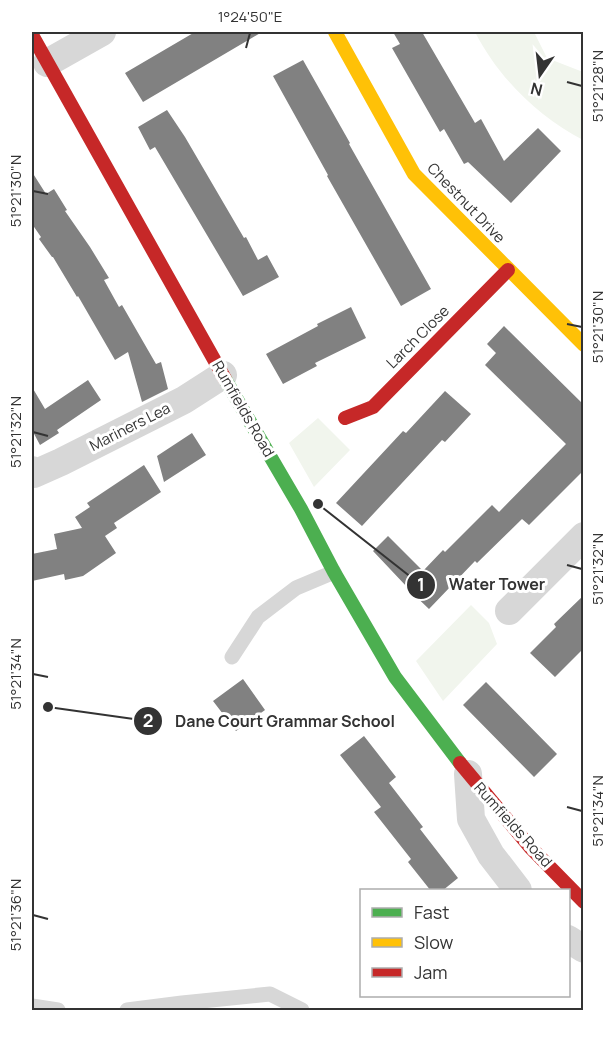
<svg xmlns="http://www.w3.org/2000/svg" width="615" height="1042" font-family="Manrope,sans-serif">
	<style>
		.green { fill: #f1f5ed }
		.building { fill: #818181 }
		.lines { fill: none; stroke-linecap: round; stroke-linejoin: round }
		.lane { stroke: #d7d7d7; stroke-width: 15 }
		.street { stroke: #d7d7d7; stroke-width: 28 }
		.fast { stroke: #4caf50; stroke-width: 14 }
		.slow { stroke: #ffc107; stroke-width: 14 }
		.jam { stroke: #c62828; stroke-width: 14 }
		.ticks { fill: none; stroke: #333; stroke-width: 2 }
		.labels { text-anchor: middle; stroke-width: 6; stroke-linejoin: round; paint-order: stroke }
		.street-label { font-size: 15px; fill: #333; stroke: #fff }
		.leader { fill: none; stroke: #333; stroke-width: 2 }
		.callout-dot { fill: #333; stroke: #fff; stroke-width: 2 }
		.mark-label { font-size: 18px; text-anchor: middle; font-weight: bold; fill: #fff }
		.callout-label { font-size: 16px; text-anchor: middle; font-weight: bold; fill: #333; stroke: #fff; stroke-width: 6; stroke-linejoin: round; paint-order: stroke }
		.neatline { fill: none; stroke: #333; stroke-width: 2 }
		.ticks-label { font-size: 15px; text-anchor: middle; fill: #333 }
	</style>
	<rect width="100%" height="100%" fill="#fff"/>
	<!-- green -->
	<path class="green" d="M475,32H534L547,58L583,72V140C538,117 498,77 475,32Z
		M318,418L350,450L314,487L289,443Z
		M471,605L489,623L497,644L443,701L416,661Z"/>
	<!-- building -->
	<path class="building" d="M195,32H262L143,102L125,73Z
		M393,32H422L475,123L481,119L504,161L538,128L561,151L511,203L468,162L464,164L444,129L440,132L392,48L400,44Z
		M303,60L350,143L349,144L431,289L401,306L327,176L328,175L273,76Z
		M167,110L185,137L244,238L246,237L258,260L267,255L279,277L243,296L155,147L150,150L138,127Z
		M32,172L46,194L54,189L67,210L65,211L90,247L109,278L104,280L119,307L122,305L156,364L161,362L168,389L142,402L128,352L115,360L78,296L77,297L53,257H52L39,239L41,237L32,224Z
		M351,307L366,338L315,363L317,366L283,384L266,354L318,326L317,324Z
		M504,326L584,405V470L529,525L522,519L477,563L475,561L429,609L407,588V587L373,551L388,536L423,571L443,550L445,552L492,505L499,512L566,444L485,365L496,353L487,344Z
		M88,380L101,400L57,430L59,433L40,445L32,430V387L45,409Z
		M445,391L471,414L445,442L442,440L362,526L336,503L403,431L406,433Z
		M192,433L206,455L164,482L157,456Z
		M144,465L161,492L114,523L117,528L105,536L116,553L83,576L65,580L64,574L32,581V554L57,549L54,534L82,528L75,517L90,507L87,503Z
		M584,595V648L555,677L530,653L556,627L554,624Z
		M243,679L265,710L236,731L213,701Z
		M486,682L557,754L534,777L463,705Z
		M364,736L396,777L389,783L423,827L420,829L458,878L442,891H431L408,862L411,859L374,812L381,807L340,755Z"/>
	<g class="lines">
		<!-- lane -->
		<path class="lane" d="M232,657L258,617L296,588L334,572
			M32,1006L58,1010
			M127,1010L182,1003L270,994L302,1010"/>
		<!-- street -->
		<path class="street" d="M47,63L102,32
			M32,470L34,474L61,462L184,400L223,375
			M509,611L584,536
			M468,774L471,819L491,855L518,890
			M568,939L584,949"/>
		<!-- fast -->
		<path class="fast" d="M225,379L301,509L334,572L395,677L460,763"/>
		<!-- slow -->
		<path class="slow" d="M335,32L414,174L584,345"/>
		<!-- jam -->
		<path class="jam" d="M32,35L225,379
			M345,418L373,407L508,270
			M460,763L530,847L584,902"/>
	</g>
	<!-- ticks -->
	<path class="ticks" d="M246,48L250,33M567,82L582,86M33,191L48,194M567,324L582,327M33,432L48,436M567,565L582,569M33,674L48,677M567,807L582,811M33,915L48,919"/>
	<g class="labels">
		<!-- street labels -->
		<g class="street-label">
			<text transform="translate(466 203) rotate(46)" y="5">Chestnut Drive</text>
			<text transform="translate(418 337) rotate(-45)" y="5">Larch Close</text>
			<text transform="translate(243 409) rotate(60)" y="5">Rumfields Road</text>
			<text transform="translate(130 427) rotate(-27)" y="5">Mariners Lea</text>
			<text transform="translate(513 825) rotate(48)" y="5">Rumfields Road</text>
		</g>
	</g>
	<!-- callouts -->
	<path class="leader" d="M318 504L421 585M48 707L148 721"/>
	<g class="callout-dot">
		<circle cx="318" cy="504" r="6"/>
		<circle cx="48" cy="707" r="6"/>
		<circle cx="421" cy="585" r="15"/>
		<circle cx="148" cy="721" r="15"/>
	</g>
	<g class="mark-label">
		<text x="421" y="591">1</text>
		<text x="148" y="727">2</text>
	</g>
	<g class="callout-label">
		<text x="497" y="590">Water Tower</text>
		<text x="285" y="727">Dane Court Grammar School</text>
	</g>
	<!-- border -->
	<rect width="615" height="1042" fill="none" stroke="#ffffff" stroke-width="66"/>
	<!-- legend -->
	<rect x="360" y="889" width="210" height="108" fill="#ffffff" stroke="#adadad" stroke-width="1.5"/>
	<rect x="372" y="908" width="30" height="9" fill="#4caf50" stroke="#adadad" stroke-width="1.5"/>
	<text x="414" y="919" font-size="18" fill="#333333">Fast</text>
	<rect x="372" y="938" width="30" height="9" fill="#ffc107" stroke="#adadad" stroke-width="1.5"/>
	<text x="414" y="949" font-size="18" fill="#333333">Slow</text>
	<rect x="372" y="968" width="30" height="9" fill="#c62828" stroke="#adadad" stroke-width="1.5"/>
	<text x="414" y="979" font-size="18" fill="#333333">Jam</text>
	<!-- north arrow -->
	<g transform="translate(540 75) rotate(194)" stroke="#ffffff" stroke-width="4.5" paint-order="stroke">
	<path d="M0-4.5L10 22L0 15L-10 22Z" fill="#333333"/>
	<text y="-9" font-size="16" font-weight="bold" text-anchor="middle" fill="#333333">N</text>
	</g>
	<rect x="33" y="33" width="549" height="976" class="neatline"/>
	<g class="ticks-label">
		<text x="250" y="22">1°24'50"E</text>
		<text transform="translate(598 86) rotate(-90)" y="5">51°21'28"N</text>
		<text transform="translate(16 191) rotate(-90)" y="5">51°21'30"N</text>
		<text transform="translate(598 327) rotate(-90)" y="5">51°21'30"N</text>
		<text transform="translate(16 432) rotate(-90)" y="5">51°21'32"N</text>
		<text transform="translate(598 569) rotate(-90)" y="5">51°21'32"N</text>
		<text transform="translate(16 674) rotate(-90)" y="5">51°21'34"N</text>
		<text transform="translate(598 811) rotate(-90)" y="5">51°21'34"N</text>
		<text transform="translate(16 915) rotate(-90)" y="5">51°21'36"N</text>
	</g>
</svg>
